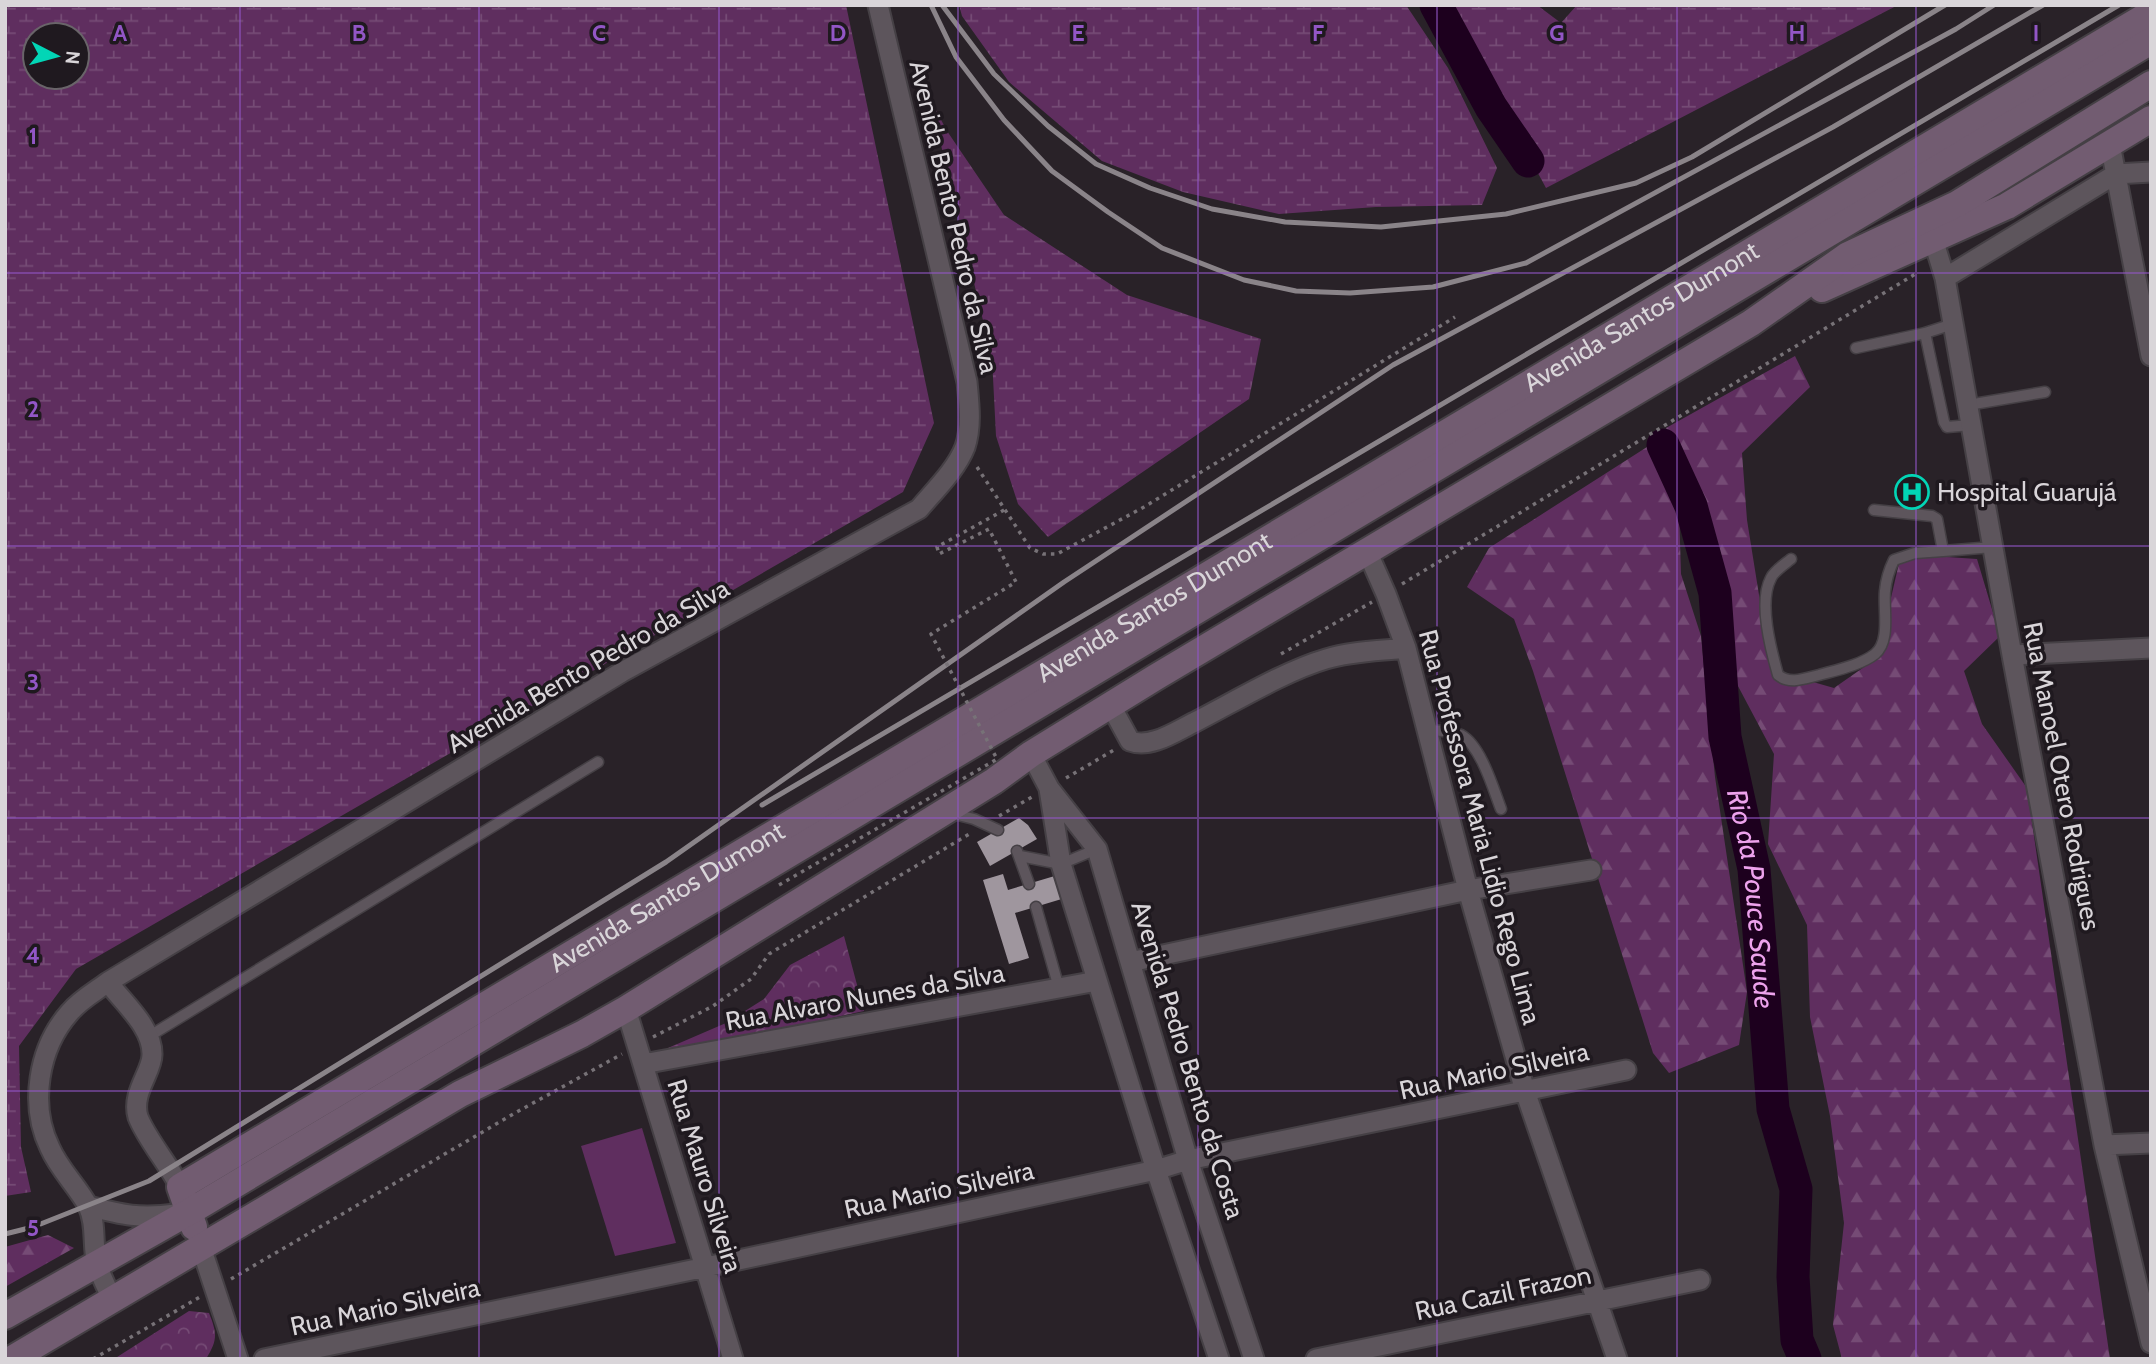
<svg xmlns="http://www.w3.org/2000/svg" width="2156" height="1364" font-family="Cabin,sans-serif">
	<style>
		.green { fill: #5f2e5f }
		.forest { fill: url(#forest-firs) }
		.wetland { fill: url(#wetland-marsh); fill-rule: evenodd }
		.park { fill: url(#park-crowns) }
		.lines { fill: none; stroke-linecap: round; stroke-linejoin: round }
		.river { stroke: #1d001e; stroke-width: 33 }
		.building { fill: #9f969e }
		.lane-casing { stroke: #454045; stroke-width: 13 }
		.street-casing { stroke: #454045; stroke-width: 23 }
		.secondary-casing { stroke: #454045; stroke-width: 30 }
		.path { stroke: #777277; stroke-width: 3.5; stroke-dasharray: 3.5 5; stroke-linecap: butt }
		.lane { stroke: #5d555c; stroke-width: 10 }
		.street { stroke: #5d555c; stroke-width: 19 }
		.secondary { stroke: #725c71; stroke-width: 26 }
		.rail { stroke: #8a8489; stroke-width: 5 }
		.path-bridge { stroke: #777277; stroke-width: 3.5; stroke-dasharray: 3.5 5; stroke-linecap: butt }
		.grid { fill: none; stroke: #9256c6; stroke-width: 2; stroke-opacity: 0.55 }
		.labels { text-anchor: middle; stroke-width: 7; stroke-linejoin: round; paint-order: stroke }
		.street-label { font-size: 26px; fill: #d9d5d9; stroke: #1f191f }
		.poi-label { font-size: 26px; fill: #d9d5d9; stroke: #1f191f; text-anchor: start }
		.water-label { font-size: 28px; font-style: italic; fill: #eda2ec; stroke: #1f191f }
		.grid-label { font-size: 23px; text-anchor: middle; font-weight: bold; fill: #9256c6; stroke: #1f191f; stroke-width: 7; stroke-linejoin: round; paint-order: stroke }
	</style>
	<defs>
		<pattern id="forest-firs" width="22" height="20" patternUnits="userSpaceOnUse" patternTransform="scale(1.75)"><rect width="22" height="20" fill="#5f2e5f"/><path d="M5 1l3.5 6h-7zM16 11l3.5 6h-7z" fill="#754b75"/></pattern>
		<pattern id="wetland-marsh" width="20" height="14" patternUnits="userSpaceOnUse" patternTransform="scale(1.75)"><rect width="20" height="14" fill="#5f2e5f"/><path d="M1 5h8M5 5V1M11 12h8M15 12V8" fill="none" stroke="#754b75"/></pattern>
		<pattern id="park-crowns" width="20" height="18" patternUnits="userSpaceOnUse" patternTransform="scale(1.75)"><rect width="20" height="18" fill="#5f2e5f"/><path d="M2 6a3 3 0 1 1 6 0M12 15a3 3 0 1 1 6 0" fill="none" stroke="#754b75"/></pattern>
	</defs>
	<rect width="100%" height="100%" fill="#292228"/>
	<!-- green -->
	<path class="green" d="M642,1128L676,1243L615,1256L581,1146Z"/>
	<!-- forest -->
	<path class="forest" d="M1795,356L1810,387L1742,453L1747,520L1771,670L1834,688L1877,658L1900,559L1932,556L1977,559L2000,636L1964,671L1982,724L2027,788L2110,1359H1842L1833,1325L1844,1223L1830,1116L1810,1017L1807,925L1768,844L1774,754L1721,654L1705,523L1666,428Z
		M1647,447L1679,509L1681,574L1701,636L1715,777L1747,992L1739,1045L1669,1073L1653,1053L1533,671L1514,619L1467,587L1489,548Z
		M48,1235L74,1248L5,1287V1247Z"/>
	<!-- wetland -->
	<path class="wetland" d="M5,5H846L934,423L903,492L76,969L19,1046L21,1147L31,1192L5,1196ZM35,35H77V77H35Z
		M959,5H1406L1448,68L1497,168L1482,205L1376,207L1279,214L1183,192L1102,161L1009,82L962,16Z
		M1447,5H1537L1561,23L1577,5H1898L1546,188Z
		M930,99L947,131L1004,215L1127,295L1261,339L1249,399L1048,537L1018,504L996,436L992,358Z"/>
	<!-- park -->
	<path class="park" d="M844,936L864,1011L670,1053L668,1048L726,1023L764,999L790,965Z
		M189,1311L209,1313C217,1333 218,1340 206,1359H114Z"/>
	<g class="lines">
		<!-- river -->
		<g class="river">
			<path d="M1436,5L1491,107L1528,161"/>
			<path id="s1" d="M1663,445L1691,506L1715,593L1725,737L1754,869L1773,1109L1796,1189L1793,1277L1797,1340L1805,1359"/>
		</g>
	</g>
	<!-- building -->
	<path class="building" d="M1019,818L1028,825L1037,839L990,866L977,842Z
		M1003,874L1008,890L1058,875L1065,898L1015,913L1029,958L1009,964L983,880Z"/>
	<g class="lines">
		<!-- lane casing -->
		<g class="lane-casing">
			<path id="lane" d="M1953,324L1925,333L1944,422L1947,427L1971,425
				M1856,348L1925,333
				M1968,405L2045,392
				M1874,510L1932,516L1937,519L1943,551L1993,547
				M1791,559C1785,564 1774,571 1771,578C1758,602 1771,650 1778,675C1790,685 1806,678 1819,675C1837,670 1861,665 1875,654C1891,641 1883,609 1885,591C1886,580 1889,570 1894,560L1915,553L1943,551
				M1427,730C1438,731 1450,730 1461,735C1481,746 1493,788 1501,809
				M950,813L974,819L998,830
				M1017,851L1029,884
				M1020,856L1061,864L1097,849
				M1036,907L1059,988
				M148,1037L598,762"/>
		</g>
		<!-- street casing -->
		<g class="street-casing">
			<path id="street" d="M2110,144L2151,356
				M1929,226L1945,278L2012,655L2104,1145L2151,1343
				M1945,278L2116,174L2151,172
				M1367,551L1386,594L1406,648L1468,890L1525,1091L1617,1359
				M2012,655L2151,648
				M1111,706L1130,741C1151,749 1176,731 1195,722C1234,702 1285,671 1326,659C1352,651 1380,651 1406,648
				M1031,754L1049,788L1097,849L1188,1160L1254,1359
				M1049,789L1061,864L1156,1170L1219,1359
				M1130,962L1468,890L1591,870
				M108,982C123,1003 153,1027 152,1055C152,1072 131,1093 138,1117C146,1138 169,1165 180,1187
				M626,1009L733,1359
				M643,1064L1097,981
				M2104,1145L2151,1143
				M88,1206C123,1215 140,1219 176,1214
				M201,1247L238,1359
				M112,1299C107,1288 101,1276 97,1265C92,1246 97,1224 88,1206C77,1186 59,1169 50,1148C29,1105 38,1048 70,1012C80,1000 96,991 108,982L622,672L919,509C934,491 956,470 965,447C972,426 969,403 967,382L878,5
				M264,1359L706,1267L1156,1170L1188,1160L1626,1070
				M1316,1359L1700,1280"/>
		</g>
		<!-- secondary casing -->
		<g class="secondary-casing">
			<g id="secondary">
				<path d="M1822,289L2007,206L2151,119"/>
				<path id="s2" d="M194,1227L180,1187L2151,13"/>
				<path d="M5,1316L189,1212L2151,41"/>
				<path d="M12,1359L460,1094L582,1034L626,1009L994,781L1031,754L1156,677L1751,323L1848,255L1957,204L2151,84"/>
			</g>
		</g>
		<!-- path -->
		<path class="path" d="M977,467L1030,548L1043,554H1057L1144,507L1455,317
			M1402,584L1917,273
			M1281,654L1372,602
			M1066,778L1114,750
			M999,816L1032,797
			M653,1037L713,1006L751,979L769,954L971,833
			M231,1279L515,1113L622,1054
			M93,1359L200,1297"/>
		<!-- lane -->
		<use href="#lane" class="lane"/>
		<!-- street -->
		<use href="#street" class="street"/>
		<!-- secondary -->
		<use href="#secondary" class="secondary"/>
		<!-- rail -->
		<path class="rail" d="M931,5L956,57L1004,120L1052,171L1108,212L1162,248L1244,280L1296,291L1350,293L1433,287L1526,263L1956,29L1994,5
			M942,5L994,74L1048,126L1096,164L1150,188L1212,209L1285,222L1381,227L1506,214L1636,183L1692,157L1945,5
			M762,805L2119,5
			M5,1234L33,1227L149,1181L666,862L1064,582L1393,365L1833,127L2043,5"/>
		<!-- path-bridge -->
		<path class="path-bridge" d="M779,885L997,759L931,634L1016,582L989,529L939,554L937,547L1006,509"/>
	</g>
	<!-- grid -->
	<path class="grid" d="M240,5V1359M479,5V1359M719,5V1359M958,5V1359M1198,5V1359M1437,5V1359M1677,5V1359M1916,5V1359M5,273H2151M5,546H2151M5,818H2151M5,1091H2151"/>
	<!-- icons -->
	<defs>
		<g id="hospital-ring" transform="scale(1.75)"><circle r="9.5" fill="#1f191f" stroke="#02d5b6" stroke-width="1.5"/><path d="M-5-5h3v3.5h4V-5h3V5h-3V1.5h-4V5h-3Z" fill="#02d5b6"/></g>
	</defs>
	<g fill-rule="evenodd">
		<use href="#hospital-ring" x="1912" y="492"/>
	</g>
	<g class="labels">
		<!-- street labels -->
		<g class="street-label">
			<text transform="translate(954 217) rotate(77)" y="9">Avenida Bento Pedro da Silva</text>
			<text dy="9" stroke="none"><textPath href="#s2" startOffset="1743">Avenida Santos Dumont</textPath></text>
			<text dy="9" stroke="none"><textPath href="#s2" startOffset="1176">Avenida Santos Dumont</textPath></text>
			<text transform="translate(588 666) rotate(-30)" y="9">Avenida Bento Pedro da Silva</text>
			<text transform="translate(2062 776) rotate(79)" y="9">Rua Manoel Otero Rodrigues</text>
			<text transform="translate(1480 827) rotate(75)" y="9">Rua Professora Maria Lidio Rego Lima</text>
			<text dy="9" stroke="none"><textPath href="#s2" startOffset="609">Avenida Santos Dumont</textPath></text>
			<text transform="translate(865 997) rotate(-10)" y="9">Rua Alvaro Nunes da Silva</text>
			<text transform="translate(1188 1060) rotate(73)" y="9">Avenida Pedro Bento da Costa</text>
			<text transform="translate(1494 1071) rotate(-12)" y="9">Rua Mario Silveira</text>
			<text transform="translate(705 1176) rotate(73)" y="9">Rua Mauro Silveira</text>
			<text transform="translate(939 1190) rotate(-12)" y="9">Rua Mario Silveira</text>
			<text transform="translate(1503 1293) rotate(-12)" y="9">Rua Cazil Frazon</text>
			<text transform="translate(385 1307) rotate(-12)" y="9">Rua Mario Silveira</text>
		</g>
		<!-- poi labels -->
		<g class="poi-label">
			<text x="1937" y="501">Hospital Guarujá</text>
		</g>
		<!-- water labels -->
		<g class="water-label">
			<text dy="10" stroke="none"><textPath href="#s1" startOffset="466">Rio da Pouce Saude</textPath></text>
		</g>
	</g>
	<g class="grid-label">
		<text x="120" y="41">A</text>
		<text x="359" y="41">B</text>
		<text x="599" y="41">C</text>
		<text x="838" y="41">D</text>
		<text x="1078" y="41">E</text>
		<text x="1318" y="41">F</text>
		<text x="1557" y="41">G</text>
		<text x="1797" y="41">H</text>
		<text x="2036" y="41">I</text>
		<text x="33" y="144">1</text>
		<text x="33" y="417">2</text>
		<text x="33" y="690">3</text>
		<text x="33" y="963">4</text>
		<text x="33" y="1236">5</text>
	</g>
	<!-- border -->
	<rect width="2156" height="1364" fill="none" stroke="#d9d5d9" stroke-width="14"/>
	<!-- north arrow -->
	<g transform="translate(56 56) rotate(96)"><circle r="33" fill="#1f191f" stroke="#696469" stroke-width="2"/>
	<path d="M0-5L12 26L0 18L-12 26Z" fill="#02d5b6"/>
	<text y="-10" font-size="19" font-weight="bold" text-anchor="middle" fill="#d9d5d9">N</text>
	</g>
</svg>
